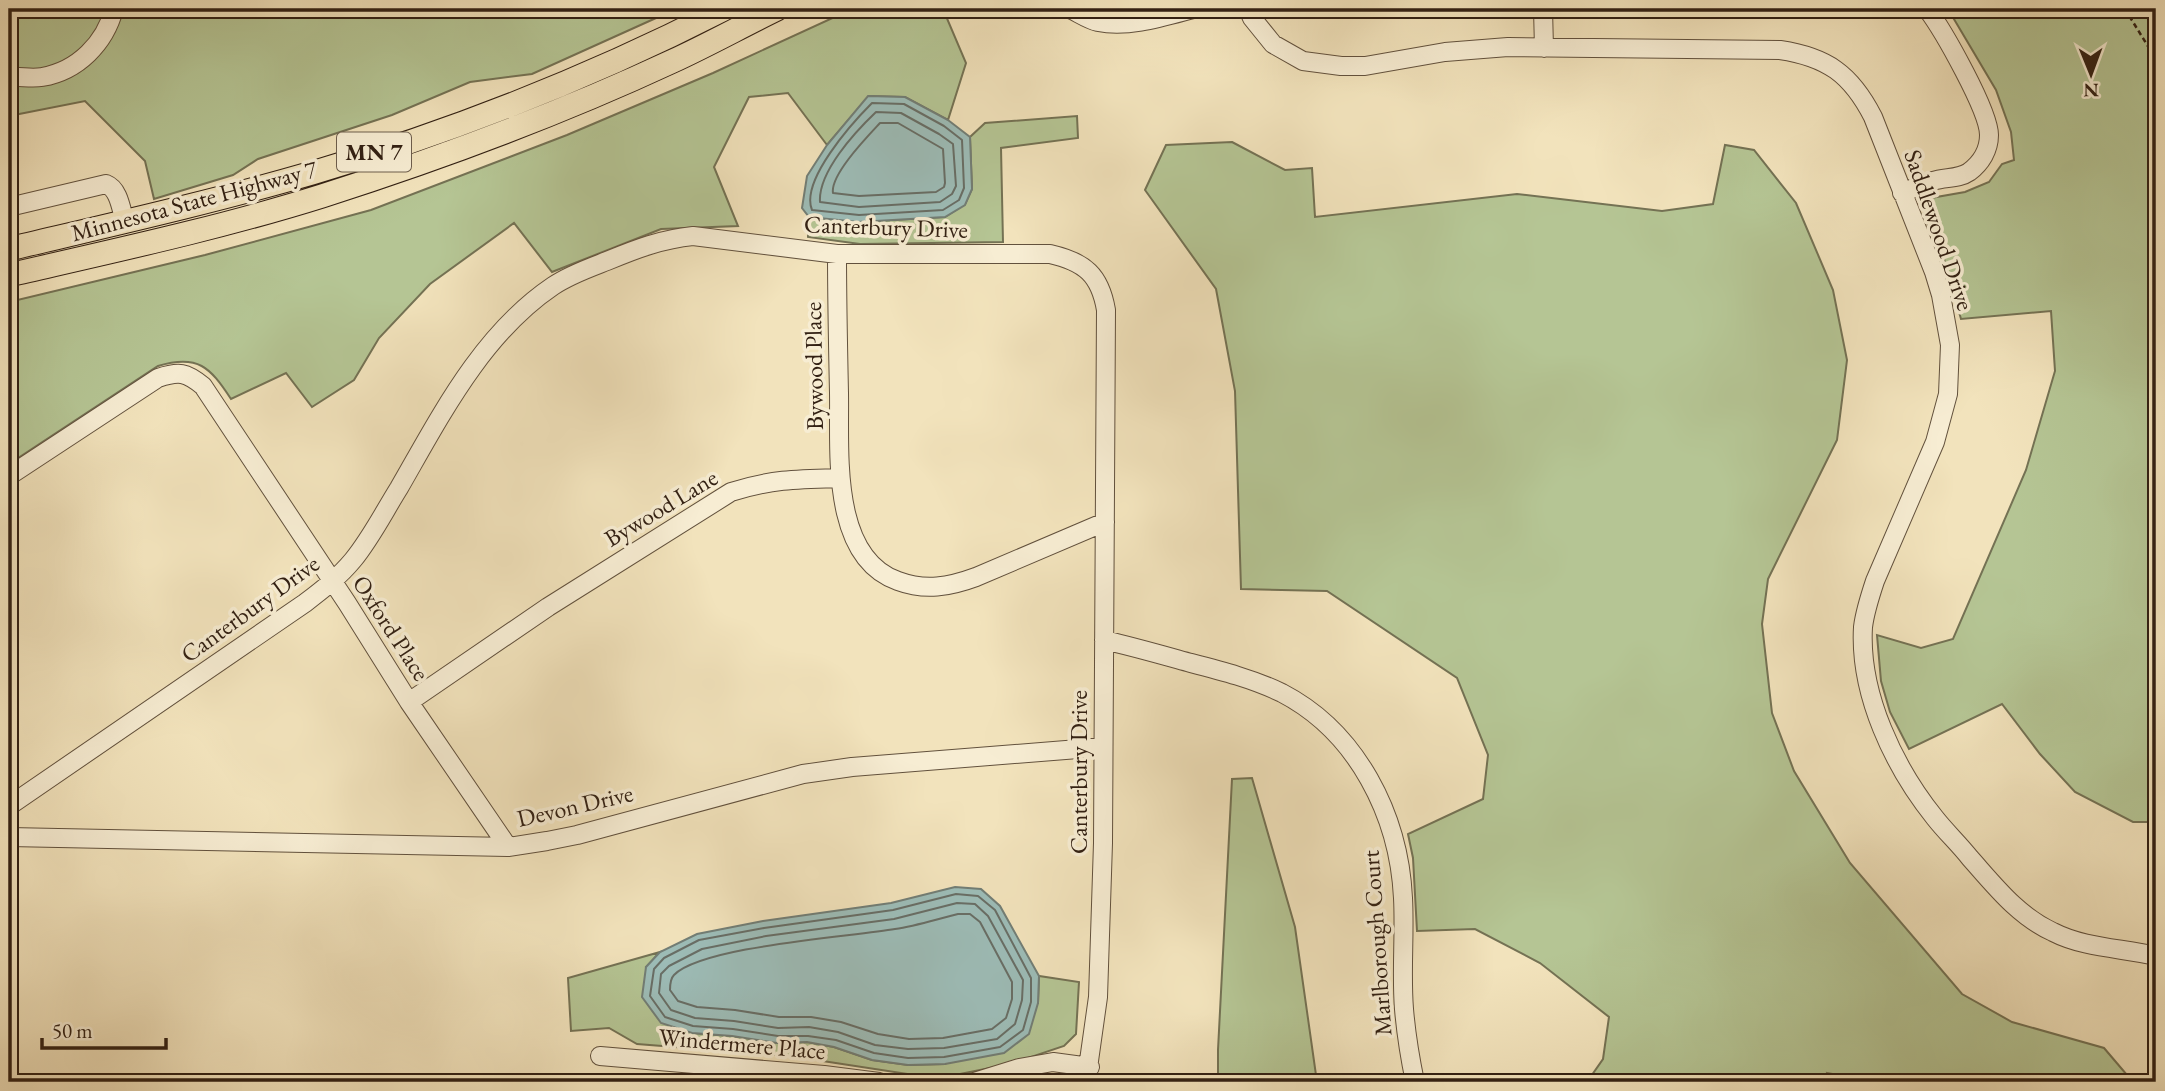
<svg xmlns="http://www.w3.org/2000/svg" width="2165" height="1091" font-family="'EB Garamond',serif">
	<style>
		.green { fill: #b5c594; stroke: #747254; stroke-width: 2 }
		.water { fill: #9dbdb8; stroke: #727e76; stroke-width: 2 }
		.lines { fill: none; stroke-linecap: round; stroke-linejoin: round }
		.shore { stroke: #686e66; stroke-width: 2 }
		.minor-casing { stroke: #62513d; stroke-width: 20 }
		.major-casing { stroke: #322013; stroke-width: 25 }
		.path { stroke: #322013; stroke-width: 2.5; stroke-dasharray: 5 3.5; stroke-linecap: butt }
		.minor { stroke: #f7edd3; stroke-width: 18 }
		.major { stroke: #f2e3bc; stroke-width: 23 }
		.labels { text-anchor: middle; stroke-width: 7; stroke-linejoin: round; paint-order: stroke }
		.shield { fill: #f7edd3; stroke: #6d5e4d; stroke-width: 2 }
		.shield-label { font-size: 23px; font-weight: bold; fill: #322013 }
		.street-label { font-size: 24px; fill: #322013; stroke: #f7edd3 }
	</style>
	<rect width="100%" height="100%" fill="#f2e3bc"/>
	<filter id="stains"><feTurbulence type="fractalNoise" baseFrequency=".00286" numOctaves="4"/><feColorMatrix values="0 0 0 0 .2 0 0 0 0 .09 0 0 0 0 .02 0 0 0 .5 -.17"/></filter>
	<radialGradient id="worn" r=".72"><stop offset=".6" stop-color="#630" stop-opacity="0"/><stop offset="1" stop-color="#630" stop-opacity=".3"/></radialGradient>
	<!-- green -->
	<path class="green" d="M9,9H676L532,74L470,82L392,115L258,159L233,175L154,199L145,161L85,101L9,116Z
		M852,9H943L966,63L948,120L905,97L869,96L827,145L788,93L749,97L714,167L738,226L661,229L552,272L514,223L430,284L379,338L354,380L312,407L286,373L231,399C210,367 198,354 158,366L9,464V302L205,255L371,210L567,135L713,73Z
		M1948,9H2156V822H2133L2075,792L2040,754L2002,704L1909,749L1890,712L1881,681L1877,635L1921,648L1953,639L2026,470L2055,371L2051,311L1961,319L1944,259L1924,217V207L1931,198L1965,192L1989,182L2002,164L2014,160L2011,132L1996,90Z
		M1077,116L1078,138L1001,148L1003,242L860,244L808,237L809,217L858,222L945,217L965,204L972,189L970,137L985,123Z
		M1232,142L1285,170L1312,168L1315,217L1517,194L1662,211L1713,204L1725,145L1754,150L1796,203L1833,290L1847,360L1837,440L1768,579L1762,624L1772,713L1794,771L1850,863L1962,994L2012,1022L2104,1048L2133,1082H1853L1849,1077L1827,1073L1828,1082H1587L1603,1059L1609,1017L1540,963L1475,929L1417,931L1413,858L1408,834L1483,799L1488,755L1457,678L1327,591L1241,589L1235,391L1216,289L1145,190L1166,145Z
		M1252,778L1295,927L1317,1082H1218V1050L1232,779Z
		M660,952L646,967L692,1033L732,1036L777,1043L807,1042L834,1047L872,1060L908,1065L945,1064L1038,1003L1039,976L1079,982L1076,1034L1064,1046L1010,1064L955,1075H914L790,1056L637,1044L609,1028L571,1031L568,978Z"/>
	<!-- water -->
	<path class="water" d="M868,96L905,97L948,120L970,137L972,189L965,205L945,217L858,222L809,217L802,208L807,176L827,145Z
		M955,887L981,889L1000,906L1039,976L1038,1003L1029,1034L1004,1053L945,1064L908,1065L872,1060L834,1047L807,1042L777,1043L732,1036L692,1033L661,1023L642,997L646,967L660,952L697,934L763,921L891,903Z"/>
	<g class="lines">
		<!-- shore -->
		<path class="shore" d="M872,103L904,104L944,126L962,140L964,188L959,200L943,210L859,215L812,210C800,181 852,123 872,103Z
			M876,112L901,113L939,134L953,144L956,186L952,194L940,202L859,207L820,202C818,172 855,132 876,112Z
			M880,123H898L943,149L945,183L944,187L936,192L859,196L833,193C830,175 867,137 880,123Z
			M956,894L978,896L995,910L1031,978V1002L1023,1030L1000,1047L944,1057L908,1058L874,1053L836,1040L808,1036H778L733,1029L693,1026L665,1017L650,996L654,969L664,958L699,940L764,928L893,910Z
			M957,903L975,904L988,916L1023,980L1022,1000L1015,1024L997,1039L944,1048L908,1049L875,1045L838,1032L809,1027L778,1028L734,1021L695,1018L671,1010L659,993L661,974L669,966L702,949L766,936L894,919Z
			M958,914H970L980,922L1012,982V999L1006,1018L992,1029L943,1038L909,1039L878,1034L841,1022L811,1017H779L735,1010L697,1007L678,1001L670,990C670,985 670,979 674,975C703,946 849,937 895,929C916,926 937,919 958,914Z"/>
		<!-- minor casing -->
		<g class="minor-casing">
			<path id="minor" d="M1248,9L1252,18L1273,44L1303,61L1341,66H1365L1445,52L1508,47L1780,50C1827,57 1851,74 1873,117L1934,272L1941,295L1950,345L1948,394L1935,442L1875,581C1870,596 1865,611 1863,627C1859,694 1894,767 1935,818C1946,832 1959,844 1970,858C1995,886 2018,916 2053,932C2084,948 2122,948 2156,956
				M1543,9L1544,48
				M1072,10C1080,14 1089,20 1098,22C1129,28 1163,17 1193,9
				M9,77C20,76 31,79 42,77C78,71 105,43 114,9
				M1902,193C1912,189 1922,184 1933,181C1944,177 1959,179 1969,172C1981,163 1989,150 1989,135C1989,111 1943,30 1927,9
				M9,207L106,184C119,189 121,209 125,222
				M837,254C837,300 838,347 839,393C840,451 830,557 898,581C925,591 949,587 976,577L1105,522
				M9,476L158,378C179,371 186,372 203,386L347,603L409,702L508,847
				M1104,640C1134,647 1162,655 1191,663C1222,671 1253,679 1282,693C1357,732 1399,815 1403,898C1405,935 1401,972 1404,1009C1406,1033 1410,1058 1415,1082
				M409,702L548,607L731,492C772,479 798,479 840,478
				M9,806L305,603C322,590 339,577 353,560C371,538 384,512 399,488C441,415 482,334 553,286C569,275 589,268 607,261C636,249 662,239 693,236L837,254H1050C1085,262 1100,275 1106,310L1103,843L1098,997L1086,1082
				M9,837L508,847L547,841L577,835L803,774L852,767L1103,747
				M600,1056L824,1075L879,1082
				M974,1082L1019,1068L1053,1062L1090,1067"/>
		</g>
		<!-- major casing -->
		<g class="major-casing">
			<path id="major" d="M9,249C110,225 212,202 312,173C451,132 595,75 724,9
				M9,275C113,251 220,228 322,196C441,158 559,114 673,61C708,45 742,26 777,9"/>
		</g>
		<!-- path -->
		<path class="path" d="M2125,9L2149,48L2156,73"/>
		<!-- minor -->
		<use href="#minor" class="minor"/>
		<!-- major -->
		<use href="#major" class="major"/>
	</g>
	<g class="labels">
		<!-- shield labels -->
		<rect class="shield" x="337" y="132.5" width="74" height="39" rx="5"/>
		<g class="shield-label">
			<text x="374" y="160">MN 7</text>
		</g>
		<!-- street labels -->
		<g class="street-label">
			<text transform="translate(194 201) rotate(-15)" y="8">Minnesota State Highway 7</text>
			<text transform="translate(886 227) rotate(2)" y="8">Canterbury Drive</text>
			<text transform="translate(1939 230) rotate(71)" y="8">Saddlewood Drive</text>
			<text transform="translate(814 366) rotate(-91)" y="8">Bywood Place</text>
			<text transform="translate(661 508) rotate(-31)" y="8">Bywood Lane</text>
			<text transform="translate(250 609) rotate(-36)" y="8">Canterbury Drive</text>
			<text transform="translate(391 628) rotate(57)" y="8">Oxford Place</text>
			<text transform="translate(1079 772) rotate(-90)" y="8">Canterbury Drive</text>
			<text transform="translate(575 806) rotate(-13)" y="8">Devon Drive</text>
			<text transform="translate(1377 943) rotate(-94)" y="8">Marlborough Court</text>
			<text transform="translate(742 1044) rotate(5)" y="8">Windermere Place</text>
		</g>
	</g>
	<!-- margin -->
	<rect width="2165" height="1091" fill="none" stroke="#f2e3bc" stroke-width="35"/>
	<rect x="10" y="10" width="2144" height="1070" fill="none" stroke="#322013" stroke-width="3.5"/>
	<rect x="18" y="18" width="2130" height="1056" fill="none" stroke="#322013" stroke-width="2"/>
	<!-- north arrow -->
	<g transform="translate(2091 74) rotate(179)" stroke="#f7edd3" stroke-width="5" paint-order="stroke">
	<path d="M0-5L12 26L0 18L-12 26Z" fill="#322013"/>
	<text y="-10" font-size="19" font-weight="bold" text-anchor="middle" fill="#322013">N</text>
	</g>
	<!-- scale -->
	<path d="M42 1038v10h124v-10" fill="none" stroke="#322013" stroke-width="3.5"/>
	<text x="52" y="1038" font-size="21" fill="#322013" stroke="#f7edd3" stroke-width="5" paint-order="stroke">50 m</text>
	<rect width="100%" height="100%" filter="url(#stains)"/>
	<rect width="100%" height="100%" fill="url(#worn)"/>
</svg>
